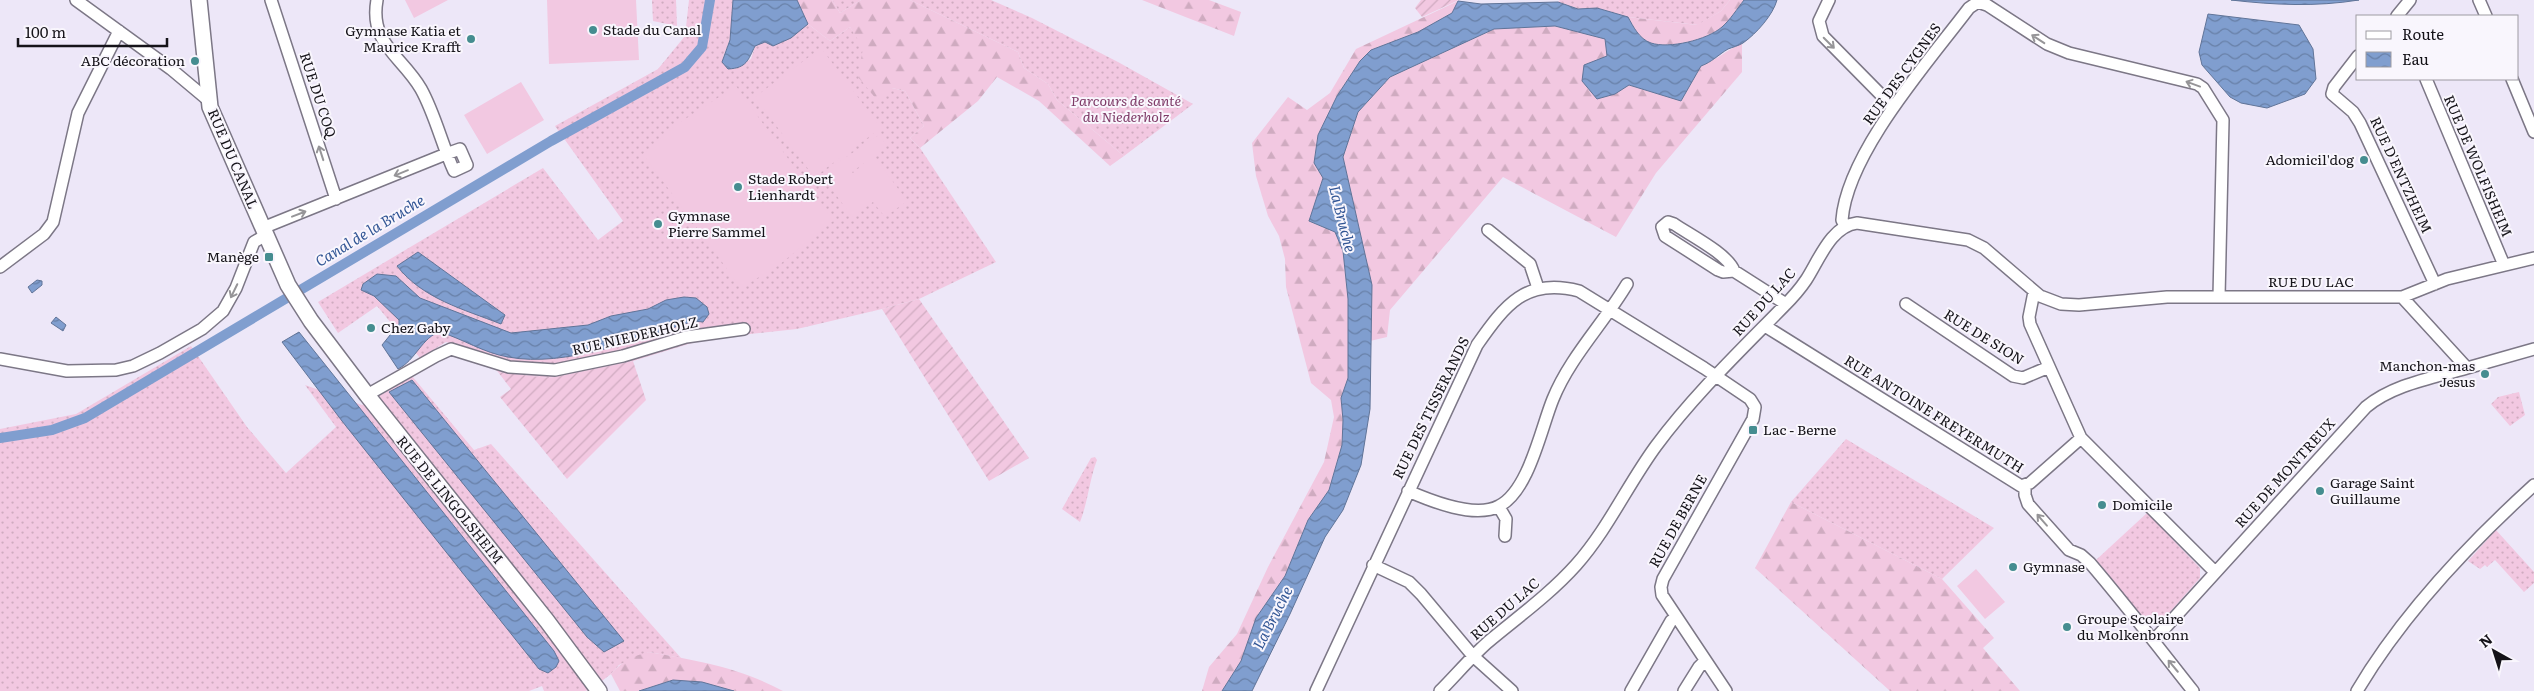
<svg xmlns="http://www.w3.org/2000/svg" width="2534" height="691" font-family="Literata,serif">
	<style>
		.grass { fill: url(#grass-dots) }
		.forest { fill: url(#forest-firs) }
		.garden { fill: url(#garden-furrows) }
		.pitch { fill: #f2c8e1 }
		.water { fill: url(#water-waves); stroke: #607498 }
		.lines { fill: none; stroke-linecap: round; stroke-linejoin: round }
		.canal { stroke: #809ecf; stroke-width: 10 }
		.minor-casing { stroke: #7c7786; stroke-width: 14 }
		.secondary-casing { stroke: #7c7786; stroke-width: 18 }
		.minor { stroke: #fff; stroke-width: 11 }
		.secondary { stroke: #fff; stroke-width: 15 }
		.oneway { stroke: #969598 }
		.poi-dot { fill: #458d90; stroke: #f9f6fd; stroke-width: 2 }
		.labels { text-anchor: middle; stroke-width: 4; stroke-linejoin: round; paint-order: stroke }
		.poi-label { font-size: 14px; fill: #151319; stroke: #f9f6fd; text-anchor: start }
		.street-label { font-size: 14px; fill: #151319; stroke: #f9f6fd }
		.park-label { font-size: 14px; font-style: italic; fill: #7e3a67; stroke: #f9f6fd }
		.water-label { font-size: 15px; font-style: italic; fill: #325695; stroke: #f9f6fd }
	</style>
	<defs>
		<pattern id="grass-dots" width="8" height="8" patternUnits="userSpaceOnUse" patternTransform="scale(1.25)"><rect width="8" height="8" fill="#f2c8e1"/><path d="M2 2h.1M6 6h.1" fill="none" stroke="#cfabc0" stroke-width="1.8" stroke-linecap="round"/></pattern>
		<pattern id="forest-firs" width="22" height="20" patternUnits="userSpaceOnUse" patternTransform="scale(1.25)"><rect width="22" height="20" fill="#f2c8e1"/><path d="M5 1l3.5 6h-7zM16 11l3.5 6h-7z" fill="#cfabc0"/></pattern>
		<pattern id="garden-furrows" width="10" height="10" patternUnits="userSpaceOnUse" patternTransform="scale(1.25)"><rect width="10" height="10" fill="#f2c8e1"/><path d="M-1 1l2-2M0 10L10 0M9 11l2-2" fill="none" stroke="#cfabc0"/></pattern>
		<pattern id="water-waves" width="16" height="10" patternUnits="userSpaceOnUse" patternTransform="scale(1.25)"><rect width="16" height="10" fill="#809ecf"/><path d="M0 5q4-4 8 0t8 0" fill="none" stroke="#6880a7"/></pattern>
	</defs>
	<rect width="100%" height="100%" fill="#ede7f8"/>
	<!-- grass -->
	<path class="grass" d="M652,0H676L677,26L653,21Z
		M689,0H733L730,40L723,57L733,69L751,59L755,46L765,42L791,38L808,24L830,41L850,27L892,88L905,91L924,126L910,138L920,148L996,262L919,299L882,309L797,329L705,339L633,361L549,378L498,372L479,353L446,342L420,358L377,306L338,333L318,302L543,168L598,240L623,221L555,126L658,69L685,36Z
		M832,0H861L840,13Z
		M910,0H991L1032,18L1118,62L1193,104L1124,156L1057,100L1048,84L1024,68L1018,52Z
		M1560,0H1730L1721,11L1698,25L1628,17L1597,8L1578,9L1558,2Z
		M191,346L247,427L286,473L336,427L305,385L362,405L412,376L474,450L491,444L681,658L649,652L619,665L611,674L590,690L584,691H544L542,686L529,691H0V429L76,414Z
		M2519,392L2525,415L2510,426L2491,404L2498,397Z
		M1846,439L1994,528L1942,579L1791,502Z
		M1095,457L1097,460C1089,481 1088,502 1080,522L1062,509L1091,458Z
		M2147,513L2200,568V578L2162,621L2147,622L2096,560Z
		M2496,530L2534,572V583L2524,592L2495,560L2487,567L2485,565L2480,569L2468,561Z"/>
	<!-- forest -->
	<path class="forest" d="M797,0H832L840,13L861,0H910L1018,52L1024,68L1048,84L1057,100L1124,156L1110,166L1039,101L997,77L978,101L920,148L910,138L924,126L905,91L892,88L877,100L858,77L863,48L850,27L830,41L808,24Z
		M1142,0H1209L1241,12L1234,36Z
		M1730,0H1744C1737,9 1730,20 1722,27C1707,40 1669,49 1651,43C1639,39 1633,26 1628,17L1697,25L1721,11Z
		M1458,1L1452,13L1418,32L1371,50L1360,61L1337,96L1318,135L1314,163L1323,178L1309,221L1335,232L1343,251L1348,299V378L1341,398L1343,420L1342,445L1329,490L1308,520L1285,576L1256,618L1241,661L1222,691H1202L1209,667L1237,634L1268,567L1324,462L1334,417L1331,400L1311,383L1286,287L1285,259L1279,236L1268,216L1256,176L1252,143L1288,97L1307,110L1330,93L1356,49Z
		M1555,26L1605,39L1615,94L1629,85L1681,101L1701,66C1716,60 1727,50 1742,43V72L1656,173L1616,237L1503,177L1390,310L1387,337L1370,341V329L1343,157L1358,112L1390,77L1494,29Z
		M1791,502L1942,579L1994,638L1983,648L2020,691H1890L1755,568Z
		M649,652C698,661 738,667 783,691H734L673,680L639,691H620L611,674C622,661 633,656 649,652Z"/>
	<!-- garden -->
	<path class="garden" d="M1421,0H1459L1422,17L1415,8Z
		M919,299L1029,458L989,481L882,309Z
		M633,361L646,400L567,479L500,397L511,389L498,372L549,378Z"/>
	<!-- pitch -->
	<path class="pitch" d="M405,0H448L414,18Z
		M547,0H636L639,60L549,64Z
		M821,48L881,128L814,177L755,97Z
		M521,82L544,120L487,154L464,115Z
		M736,86L833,221L779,265L741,288L643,154L676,125Z
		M879,135L887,146L852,172L853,173L875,157L907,201L885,217L873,202L852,217L821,174Z
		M1976,569L2005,602L1985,619L1957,586Z"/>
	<!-- water -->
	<path class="water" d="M733,0H797L808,24L791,38L773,46L765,42L755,46C748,60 747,68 728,69L722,62L730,40Z
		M1744,0H1777C1773,15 1756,34 1743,43C1738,46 1733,47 1728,49C1718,55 1712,62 1701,66L1681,101L1629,85L1615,94L1597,99L1582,81L1584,65L1607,56L1605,39L1555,26L1494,29L1390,77L1358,112L1343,157L1372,285L1370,409L1361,465L1343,510L1325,537L1290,614L1252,691H1222L1241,661L1256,618L1285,576L1308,520L1329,490L1342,445L1343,420L1341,398L1348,378V299L1343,251L1335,232L1309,221L1323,178L1314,163L1318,135L1337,96L1360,61L1371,50L1418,32L1452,13L1458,1L1481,4L1558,2L1578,9L1597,8L1628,17C1633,26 1639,39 1651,43C1669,49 1707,40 1722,27C1730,20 1737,9 1744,0Z
		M2231,0H2359C2316,7 2274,5 2231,0Z
		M2208,14L2299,25L2313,49L2316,79L2305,94L2267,108L2241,103L2230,97L2202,65L2199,52Z
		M418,252L505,315L501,324C463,309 423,299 397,266Z
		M377,274L396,276L420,298L511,333L588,325L611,316L648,309L666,300L684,297L696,298L707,307L709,314L703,322L694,321C639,338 566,368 508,357C484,353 463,339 440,332C423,336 415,361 398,369L382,345L399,324V320L374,296L361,290L363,284Z
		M37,280L42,281V285L32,293L28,287Z
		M56,317L66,325L63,331L51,323Z
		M299,332L554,651L559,661L556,667L548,673L539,669L535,664L342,421L282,342Z
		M412,380L624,641L604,652L587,637L389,392Z
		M673,680L702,682L734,691H639Z"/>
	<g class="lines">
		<!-- canal -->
		<path class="canal" d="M0,438L52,430L85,418L551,141L685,67L702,47L710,0"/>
		<!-- minor casing -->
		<g class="minor-casing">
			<path id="minor" d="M76,0L171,69L208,100
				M271,0L336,199
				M1829,0L1819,21L1823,36L1893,107
				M2479,0L2486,16
				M1978,2L1987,5L2047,44L2069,53L2197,84L2203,88L2223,120L2219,297
				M2397,16L2410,0
				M2358,56L2334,87L2332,94L2353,112L2360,123L2435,284
				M2426,79L2504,265
				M2512,79L2534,132
				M1845,226L1842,220C1847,153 1929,61 1969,8L1978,2
				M263,228L270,225L446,154L460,149L467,165L454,171C442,145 435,114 421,89C402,56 369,44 377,0
				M1488,230L1530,264L1538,288
				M0,267L44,234L53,222L78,113L119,31
				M1734,271C1728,254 1690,235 1674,224L1668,222L1662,227L1665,236L1718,270L1723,272L1734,271L1786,304
				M2034,292L2029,317L2030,324L2081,438L2215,572
				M2402,297L2467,368L2534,349
				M1906,304L2013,376L2023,378L2049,367
				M1765,326L2021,486L2030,483L2081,438
				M0,359L67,371L116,370L133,366L160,353L202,329L223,311L236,288L254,242L266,235
				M367,395L436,356L451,349L509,367L555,370L623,356L686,337L744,329
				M2025,486V495L2028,504L2069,550L2081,555L2090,563C2126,605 2159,648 2193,691
				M1408,491C1431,501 1475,519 1499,506C1529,491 1541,428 1553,399C1570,357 1604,323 1627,284
				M1499,507L1506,519L1505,536
				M1373,565L1409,582L1421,594L1473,656L1512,691
				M2154,640L2366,407C2394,384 2433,378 2467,368
				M1316,691L1477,345C1505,305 1526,277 1579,291L1704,368L1750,399L1755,407L1753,419L1663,579L1661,587L1662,595L1726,691
				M1440,691C1456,675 1471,657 1488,642C1518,617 1550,594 1576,565C1608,529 1628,484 1656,446C1694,395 1740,351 1784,306C1792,298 1800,289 1806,280C1819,260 1831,226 1857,223L1968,240L1984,248L2040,296L2061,304L2079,305L2167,297H2402L2447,279L2534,258
				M1631,691L1671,621L1676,618
				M1684,691L1699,667L1705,661
				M2357,691C2402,615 2468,545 2534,485"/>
		</g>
		<!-- secondary casing -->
		<g class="secondary-casing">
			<path id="secondary" d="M199,0L210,107L288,285L311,321L367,395L547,621L599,691"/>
		</g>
		<!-- minor -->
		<use href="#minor" class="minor"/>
		<!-- secondary -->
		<use href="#secondary" class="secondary"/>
	</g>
	<!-- one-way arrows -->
	<defs><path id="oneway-shaft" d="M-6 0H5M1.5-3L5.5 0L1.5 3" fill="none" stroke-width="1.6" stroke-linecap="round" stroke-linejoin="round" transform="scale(1.25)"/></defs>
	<g class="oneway">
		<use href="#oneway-shaft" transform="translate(2038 39) rotate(-147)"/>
		<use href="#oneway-shaft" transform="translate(1829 43) rotate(45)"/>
		<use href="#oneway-shaft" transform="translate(2193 84) rotate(-160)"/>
		<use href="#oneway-shaft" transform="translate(321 153) rotate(-108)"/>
		<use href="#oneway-shaft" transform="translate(401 173) rotate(158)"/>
		<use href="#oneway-shaft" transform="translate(299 214) rotate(-21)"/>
		<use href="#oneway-shaft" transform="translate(234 291) rotate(116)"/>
		<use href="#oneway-shaft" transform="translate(2042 520) rotate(-131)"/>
		<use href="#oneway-shaft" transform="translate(2173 666) rotate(-130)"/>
	</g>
	<!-- markers -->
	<g class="poi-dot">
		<circle cx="593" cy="30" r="5"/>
		<circle cx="471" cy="39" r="5"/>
		<circle cx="195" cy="61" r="5"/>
		<circle cx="2364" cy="160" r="5"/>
		<circle cx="738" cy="187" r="5"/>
		<circle cx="658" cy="224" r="5"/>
		<rect x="264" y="252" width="10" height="10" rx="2.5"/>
		<circle cx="371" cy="328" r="5"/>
		<circle cx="2485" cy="374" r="5"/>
		<rect x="1748" y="425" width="10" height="10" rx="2.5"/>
		<circle cx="2320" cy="491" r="5"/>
		<circle cx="2102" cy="505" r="5"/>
		<circle cx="2013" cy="567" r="5"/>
		<circle cx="2067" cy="627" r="5"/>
	</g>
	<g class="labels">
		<!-- poi labels -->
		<g class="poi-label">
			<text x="603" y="35">Stade du Canal</text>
			<text x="461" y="36" text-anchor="end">Gymnase Katia et<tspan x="461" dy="16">Maurice Krafft</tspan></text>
			<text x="185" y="66" text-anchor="end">ABC décoration</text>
			<text x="2354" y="165" text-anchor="end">Adomicil'dog</text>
			<text x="748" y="184">Stade Robert<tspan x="748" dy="16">Lienhardt</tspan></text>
			<text x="668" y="221">Gymnase<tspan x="668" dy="16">Pierre Sammel</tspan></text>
			<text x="259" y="262" text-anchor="end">Manège</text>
			<text x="381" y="333">Chez Gaby</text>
			<text x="2475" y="371" text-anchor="end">Manchon-mas<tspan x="2475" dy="16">Jesus</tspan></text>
			<text x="1763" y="435">Lac - Berne</text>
			<text x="2330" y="488">Garage Saint<tspan x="2330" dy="16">Guillaume</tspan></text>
			<text x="2112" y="510">Domicile</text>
			<text x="2023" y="572">Gymnase</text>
			<text x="2077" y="624">Groupe Scolaire<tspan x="2077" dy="16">du Molkenbronn</tspan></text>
		</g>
		<!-- street labels -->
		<g class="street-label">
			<text transform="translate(1902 74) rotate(-54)" y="5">RUE DES CYGNES</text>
			<text transform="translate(318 95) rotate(72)" y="5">RUE DU COQ</text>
			<text transform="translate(233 159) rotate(67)" y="5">RUE DU CANAL</text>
			<text transform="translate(2478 166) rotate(67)" y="5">RUE DE WOLFISHEIM</text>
			<text transform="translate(2401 175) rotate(65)" y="5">RUE D'ENTZHEIM</text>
			<text x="2311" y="287">RUE DU LAC</text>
			<text transform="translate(1764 302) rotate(-48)" y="5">RUE DU LAC</text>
			<text transform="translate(635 336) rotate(-13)" y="5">RUE NIEDERHOLZ</text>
			<text transform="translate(1984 337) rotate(32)" y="5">RUE DE SION</text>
			<text transform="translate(1431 408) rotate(-64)" y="5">RUE DES TISSERANDS</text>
			<text transform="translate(1934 414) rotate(32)" y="5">RUE ANTOINE FREYERMUTH</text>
			<text transform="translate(2285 473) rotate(-48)" y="5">RUE DE MONTREUX</text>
			<text transform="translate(450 500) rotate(51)" y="5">RUE DE LINGOLSHEIM</text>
			<text transform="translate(1678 521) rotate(-61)" y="5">RUE DE BERNE</text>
			<text transform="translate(1505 609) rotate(-41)" y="5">RUE DU LAC</text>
		</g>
		<!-- park labels -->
		<g class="park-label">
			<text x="1126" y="106">Parcours de santé<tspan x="1126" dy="16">du Niederholz</tspan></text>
		</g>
		<!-- water labels -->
		<g class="water-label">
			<text transform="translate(1342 219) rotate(76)" y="5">La Bruche</text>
			<text transform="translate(370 231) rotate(-31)" y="5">Canal de la Bruche</text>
			<text transform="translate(1273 618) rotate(-63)" y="5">La Bruche</text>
		</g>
	</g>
	<!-- legend -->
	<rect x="2356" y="15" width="162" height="65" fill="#f9f6fd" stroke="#9e9ba2"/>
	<rect x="2366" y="31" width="25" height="8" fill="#ffffff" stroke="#9e9ba2"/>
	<text x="2402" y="40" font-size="15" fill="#151319">Route</text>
	<rect x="2366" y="52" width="25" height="15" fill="url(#water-waves)" stroke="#9e9ba2"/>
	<text x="2402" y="65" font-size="15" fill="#151319">Eau</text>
	<!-- north arrow -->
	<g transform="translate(2494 651) rotate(321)" stroke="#f9f6fd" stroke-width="4" paint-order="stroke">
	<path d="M0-4L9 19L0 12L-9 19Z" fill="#151319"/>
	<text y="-8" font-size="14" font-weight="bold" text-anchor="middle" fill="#151319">N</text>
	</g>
	<!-- scale -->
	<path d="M18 38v8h149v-8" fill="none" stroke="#151319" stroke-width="2.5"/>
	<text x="25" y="38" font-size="15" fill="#151319" stroke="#f9f6fd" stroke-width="4" paint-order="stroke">100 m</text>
</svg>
